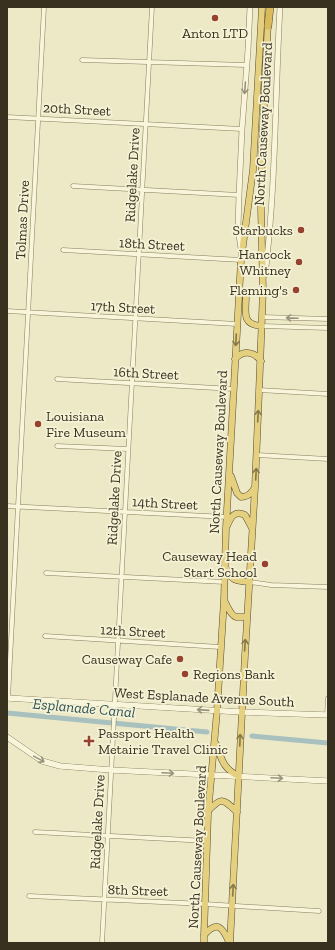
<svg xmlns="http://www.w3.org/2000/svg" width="335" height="950" font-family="'Zilla Slab',serif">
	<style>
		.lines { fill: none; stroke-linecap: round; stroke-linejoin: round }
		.canal { stroke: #a8c1bf; stroke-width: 5 }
		.minor-casing { stroke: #887d5d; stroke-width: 5 }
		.tertiary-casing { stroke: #887d5d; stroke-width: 6 }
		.secondary-casing { stroke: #6a5d40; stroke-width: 6 }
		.trunk-casing { stroke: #564a31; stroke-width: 7 }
		.motorway-casing { stroke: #564a31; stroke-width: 8 }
		.minor { stroke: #f8f5da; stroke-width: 4 }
		.tertiary { stroke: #f8f5da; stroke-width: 5 }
		.secondary { stroke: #f8f5da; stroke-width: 5.5 }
		.trunk { stroke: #e4d07e; stroke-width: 6 }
		.motorway { stroke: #d9bb5b; stroke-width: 7 }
		.oneway { stroke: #98937d }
		.oneway2 { stroke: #86794a }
		.poi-dot { fill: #95422e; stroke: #f5f2d6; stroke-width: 1.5 }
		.labels { text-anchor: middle; stroke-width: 3.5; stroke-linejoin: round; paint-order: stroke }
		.poi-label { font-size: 14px; fill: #393120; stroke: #f5f2d6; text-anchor: end }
		.street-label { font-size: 14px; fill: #393120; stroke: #f5f2d6 }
		.water-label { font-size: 15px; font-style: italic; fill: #305358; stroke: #f5f2d6 }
	</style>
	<rect width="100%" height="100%" fill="#ede9c7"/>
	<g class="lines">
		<!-- canal -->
		<path class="canal" d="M7,713L207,732
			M252,736L328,743"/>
		<!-- minor casing -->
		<g class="minor-casing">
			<path id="minor" d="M82,60L246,65
				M7,117L242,129
				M73,186L239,195
				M63,250L241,260
				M7,311L237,324
				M262,317L328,319
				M262,326L328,328
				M57,379L234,389
				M259,390L328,394
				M57,446L128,449
				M257,455L328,459
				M7,506L227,517
				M46,573L225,582
				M250,582L271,585L328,587
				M45,636L220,647
				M8,698L44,7
				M327,715L328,698
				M35,832L207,841
				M29,896L205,904L319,911
				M102,943L152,7"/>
		</g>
		<!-- tertiary casing -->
		<g class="tertiary-casing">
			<path id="tertiary" d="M241,249L238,228L239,195L242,129L248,50L250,7
				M265,275C276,186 275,96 280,7"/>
		</g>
		<!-- secondary casing -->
		<g class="secondary-casing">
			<path id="secondary" d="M7,698L241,712L328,715
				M7,737L42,761L60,766L111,770L328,781"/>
		</g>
		<!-- trunk casing -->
		<g class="trunk-casing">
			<path id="trunk" d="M239,288L246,296C246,312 241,325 262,326
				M235,359C243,350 254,351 261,361
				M231,476L237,493L241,497C248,497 252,493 255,487
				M227,526C231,517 234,510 245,515L252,528
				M226,568C230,581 238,581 250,582
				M224,600C227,605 230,615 236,617C239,617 244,617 247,617
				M216,744C222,760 223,768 238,776
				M208,811C222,796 223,799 237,812
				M204,935C217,921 222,926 229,942
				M204,943V935L208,814L217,711L224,600L226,528L241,260L253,170L262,7
				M230,943L245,655L255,487L259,392L263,290L261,209L262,148L268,22"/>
		</g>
		<!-- motorway casing -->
		<g class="motorway-casing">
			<path id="motorway" d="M268,26L270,7"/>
		</g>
		<!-- minor -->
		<use href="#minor" class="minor"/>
		<!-- tertiary -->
		<use href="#tertiary" class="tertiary"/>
		<!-- secondary -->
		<use href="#secondary" class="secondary"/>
		<!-- trunk -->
		<use href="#trunk" class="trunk"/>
		<!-- motorway -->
		<use href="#motorway" class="motorway"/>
	</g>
	<!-- one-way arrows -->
	<defs><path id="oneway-shaft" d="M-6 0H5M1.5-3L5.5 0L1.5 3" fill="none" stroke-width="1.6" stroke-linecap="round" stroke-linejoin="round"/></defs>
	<g class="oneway">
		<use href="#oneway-shaft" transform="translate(245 88) rotate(94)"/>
		<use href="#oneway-shaft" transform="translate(292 318) rotate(-178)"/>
		<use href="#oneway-shaft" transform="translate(203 710) rotate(-176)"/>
		<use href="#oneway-shaft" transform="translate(39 759) rotate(29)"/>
		<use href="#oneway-shaft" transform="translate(168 773) rotate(3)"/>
		<use href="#oneway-shaft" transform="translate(277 778) rotate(3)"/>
	</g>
	<g class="oneway2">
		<use href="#oneway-shaft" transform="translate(236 340) rotate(93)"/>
		<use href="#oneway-shaft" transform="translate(258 416) rotate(-87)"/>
		<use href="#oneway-shaft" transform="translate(256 474) rotate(-87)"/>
		<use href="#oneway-shaft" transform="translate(245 645) rotate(-86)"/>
		<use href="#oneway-shaft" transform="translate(240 740) rotate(-88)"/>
		<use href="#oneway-shaft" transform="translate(233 890) rotate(-87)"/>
	</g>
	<!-- markers -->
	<g class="poi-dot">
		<circle cx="215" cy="18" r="4"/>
		<circle cx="301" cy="230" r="4"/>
		<circle cx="299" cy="262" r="4"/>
		<circle cx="296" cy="290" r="4"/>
		<circle cx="38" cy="424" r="4"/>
		<circle cx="265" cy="564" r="4"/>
		<circle cx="180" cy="659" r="4"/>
		<circle cx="185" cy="674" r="4"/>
		<path d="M87 735h4v4h4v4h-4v4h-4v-4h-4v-4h4z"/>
	</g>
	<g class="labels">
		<!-- poi labels -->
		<g class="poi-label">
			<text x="215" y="38" text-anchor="middle">Anton LTD</text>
			<text x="293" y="235">Starbucks</text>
			<text x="291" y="259">Hancock<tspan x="291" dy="16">Whitney</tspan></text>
			<text x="288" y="295">Fleming's</text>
			<text x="46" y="421" text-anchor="start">Louisiana<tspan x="46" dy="16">Fire Museum</tspan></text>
			<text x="257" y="561">Causeway Head<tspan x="257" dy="16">Start School</tspan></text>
			<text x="172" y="664">Causeway Cafe</text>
			<text x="193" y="679" text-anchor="start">Regions Bank</text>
			<text x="98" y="738" text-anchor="start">Passport Health<tspan x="98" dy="16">Metairie Travel Clinic</tspan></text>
		</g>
		<!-- street labels -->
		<g class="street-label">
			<text transform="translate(77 109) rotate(3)" y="5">20th Street</text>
			<text transform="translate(263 124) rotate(-87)" y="5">North Causeway Boulevard</text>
			<text transform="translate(132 175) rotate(-87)" y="5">Ridgelake Drive</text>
			<text transform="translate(22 220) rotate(-87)" y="5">Tolmas Drive</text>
			<text transform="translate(152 244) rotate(3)" y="5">18th Street</text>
			<text transform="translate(123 307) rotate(3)" y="5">17th Street</text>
			<text transform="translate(146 373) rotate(3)" y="5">16th Street</text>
			<text transform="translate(218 452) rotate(-87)" y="5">North Causeway Boulevard</text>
			<text transform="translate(114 498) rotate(-87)" y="5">Ridgelake Drive</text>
			<text transform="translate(165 503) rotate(3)" y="5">14th Street</text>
			<text transform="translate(133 631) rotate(3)" y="5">12th Street</text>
			<text transform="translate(204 697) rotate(3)" y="5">West Esplanade Avenue South</text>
			<text transform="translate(97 822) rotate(-87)" y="5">Ridgelake Drive</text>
			<text transform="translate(197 847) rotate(-87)" y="5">North Causeway Boulevard</text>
			<text transform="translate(138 890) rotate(2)" y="5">8th Street</text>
		</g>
		<!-- water labels -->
		<g class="water-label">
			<text transform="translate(84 708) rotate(5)" y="5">Esplanade Canal</text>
		</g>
	</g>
	<!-- border -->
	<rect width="335" height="950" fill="none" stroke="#393120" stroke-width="16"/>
</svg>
